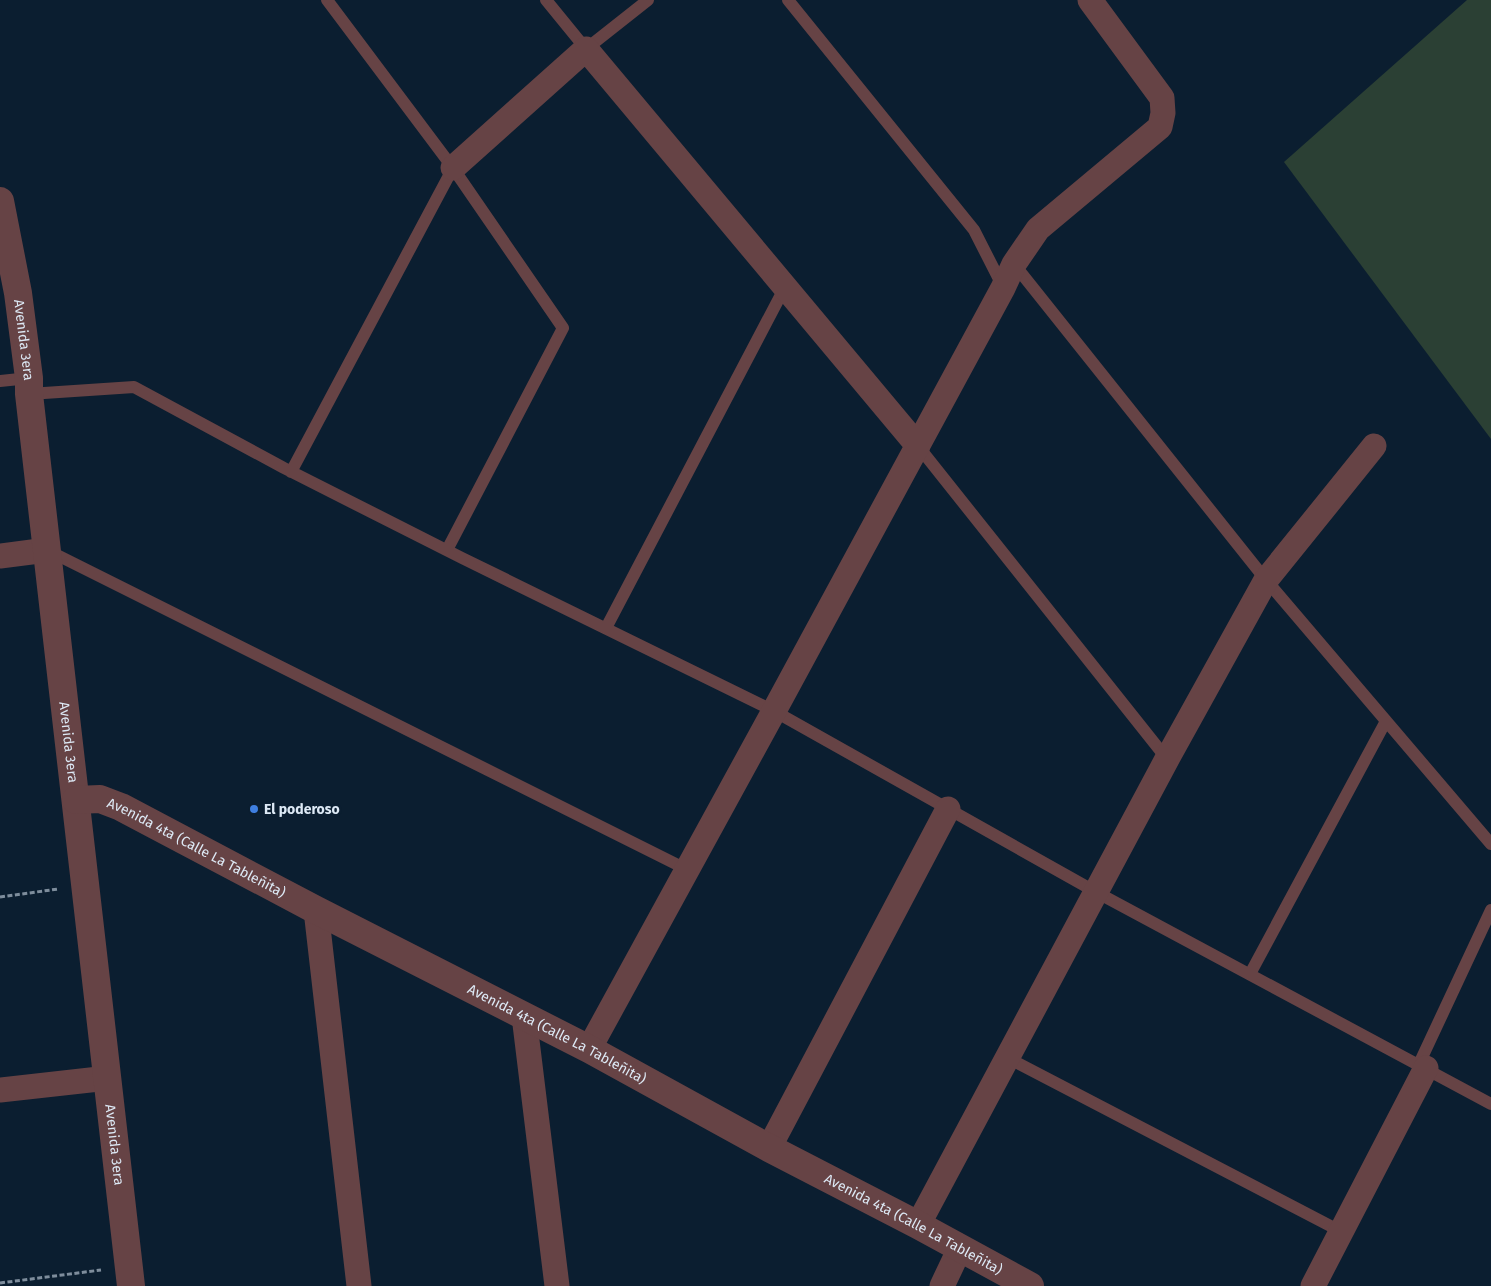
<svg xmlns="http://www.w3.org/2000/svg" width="1491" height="1286" font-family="'Fira Sans',sans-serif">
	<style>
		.green { fill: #2b4034 }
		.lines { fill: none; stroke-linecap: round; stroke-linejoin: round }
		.path { stroke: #7e8d9c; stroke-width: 3; stroke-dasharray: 5 2.5; stroke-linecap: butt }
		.service { stroke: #664345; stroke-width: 12 }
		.minor { stroke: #664345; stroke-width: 25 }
		.tertiary { stroke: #664345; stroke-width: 28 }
		.shop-dot { fill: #3f7fe0; stroke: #0b1e30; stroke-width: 2 }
		.labels { text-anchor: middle; stroke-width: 5; stroke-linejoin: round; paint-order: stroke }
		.street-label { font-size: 14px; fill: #dde9f5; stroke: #0b1e30 }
		.poi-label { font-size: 14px; font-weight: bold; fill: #dde9f5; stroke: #0b1e30; text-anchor: start }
	</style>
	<rect width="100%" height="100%" fill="#0b1e30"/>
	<!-- green -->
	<path class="green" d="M1467,0H1491V439L1284,162Z"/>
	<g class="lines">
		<!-- path -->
		<path class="path" d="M0,897L58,889
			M0,1283L101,1270"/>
		<!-- service -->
		<path class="service" d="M327,0L453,168L563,328L447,550
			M546,0L586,49L648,0
			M788,0L974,230L1003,287
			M1014,264L1266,580L1491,844
			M0,381L29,378
			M29,394L134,387L284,468L462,558L774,711L1096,892L1491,1104
			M918,446L1167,759
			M291,472L453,168
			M47,550L688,870
			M606,628L785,287
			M1250,974L1386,721
			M1008,1058L1342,1232
			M1419,1064L1491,910"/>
		<!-- minor -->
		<path class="minor" d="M453,168L586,49L918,446
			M0,556L47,550
			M316,910L359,1286
			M524,1016L557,1286
			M589,1049L774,711L1003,288L1014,264L1038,229L1160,127L1163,113L1162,98L1090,0
			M0,1090L108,1078
			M769,1148L948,809
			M918,1225L1167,759L1266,580L1374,446
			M942,1286L960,1248
			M1313,1286L1426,1068"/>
		<!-- tertiary -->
		<g class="tertiary">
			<path id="s1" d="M0,201L18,293L29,378V394L131,1286"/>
			<path id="s2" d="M76,800L100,799L121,807L316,910L589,1049L769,1148L918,1225L1030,1286"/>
		</g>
	</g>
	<!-- markers -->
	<circle class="shop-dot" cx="254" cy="809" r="5"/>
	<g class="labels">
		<!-- street labels -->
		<g class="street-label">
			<text dy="5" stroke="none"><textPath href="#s1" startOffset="141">Avenida 3era</textPath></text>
			<text dy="5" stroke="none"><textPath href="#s1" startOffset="546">Avenida 3era</textPath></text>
			<text dy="5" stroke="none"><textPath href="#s2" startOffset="132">Avenida 4ta (Calle La Tableñita)</textPath></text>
			<text dy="5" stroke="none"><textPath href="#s2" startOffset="538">Avenida 4ta (Calle La Tableñita)</textPath></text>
			<text dy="5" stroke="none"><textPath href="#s1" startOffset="951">Avenida 3era</textPath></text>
			<text dy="5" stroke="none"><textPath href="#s2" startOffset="942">Avenida 4ta (Calle La Tableñita)</textPath></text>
		</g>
		<!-- poi labels -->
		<g class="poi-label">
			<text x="264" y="814">El poderoso</text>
		</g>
	</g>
</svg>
